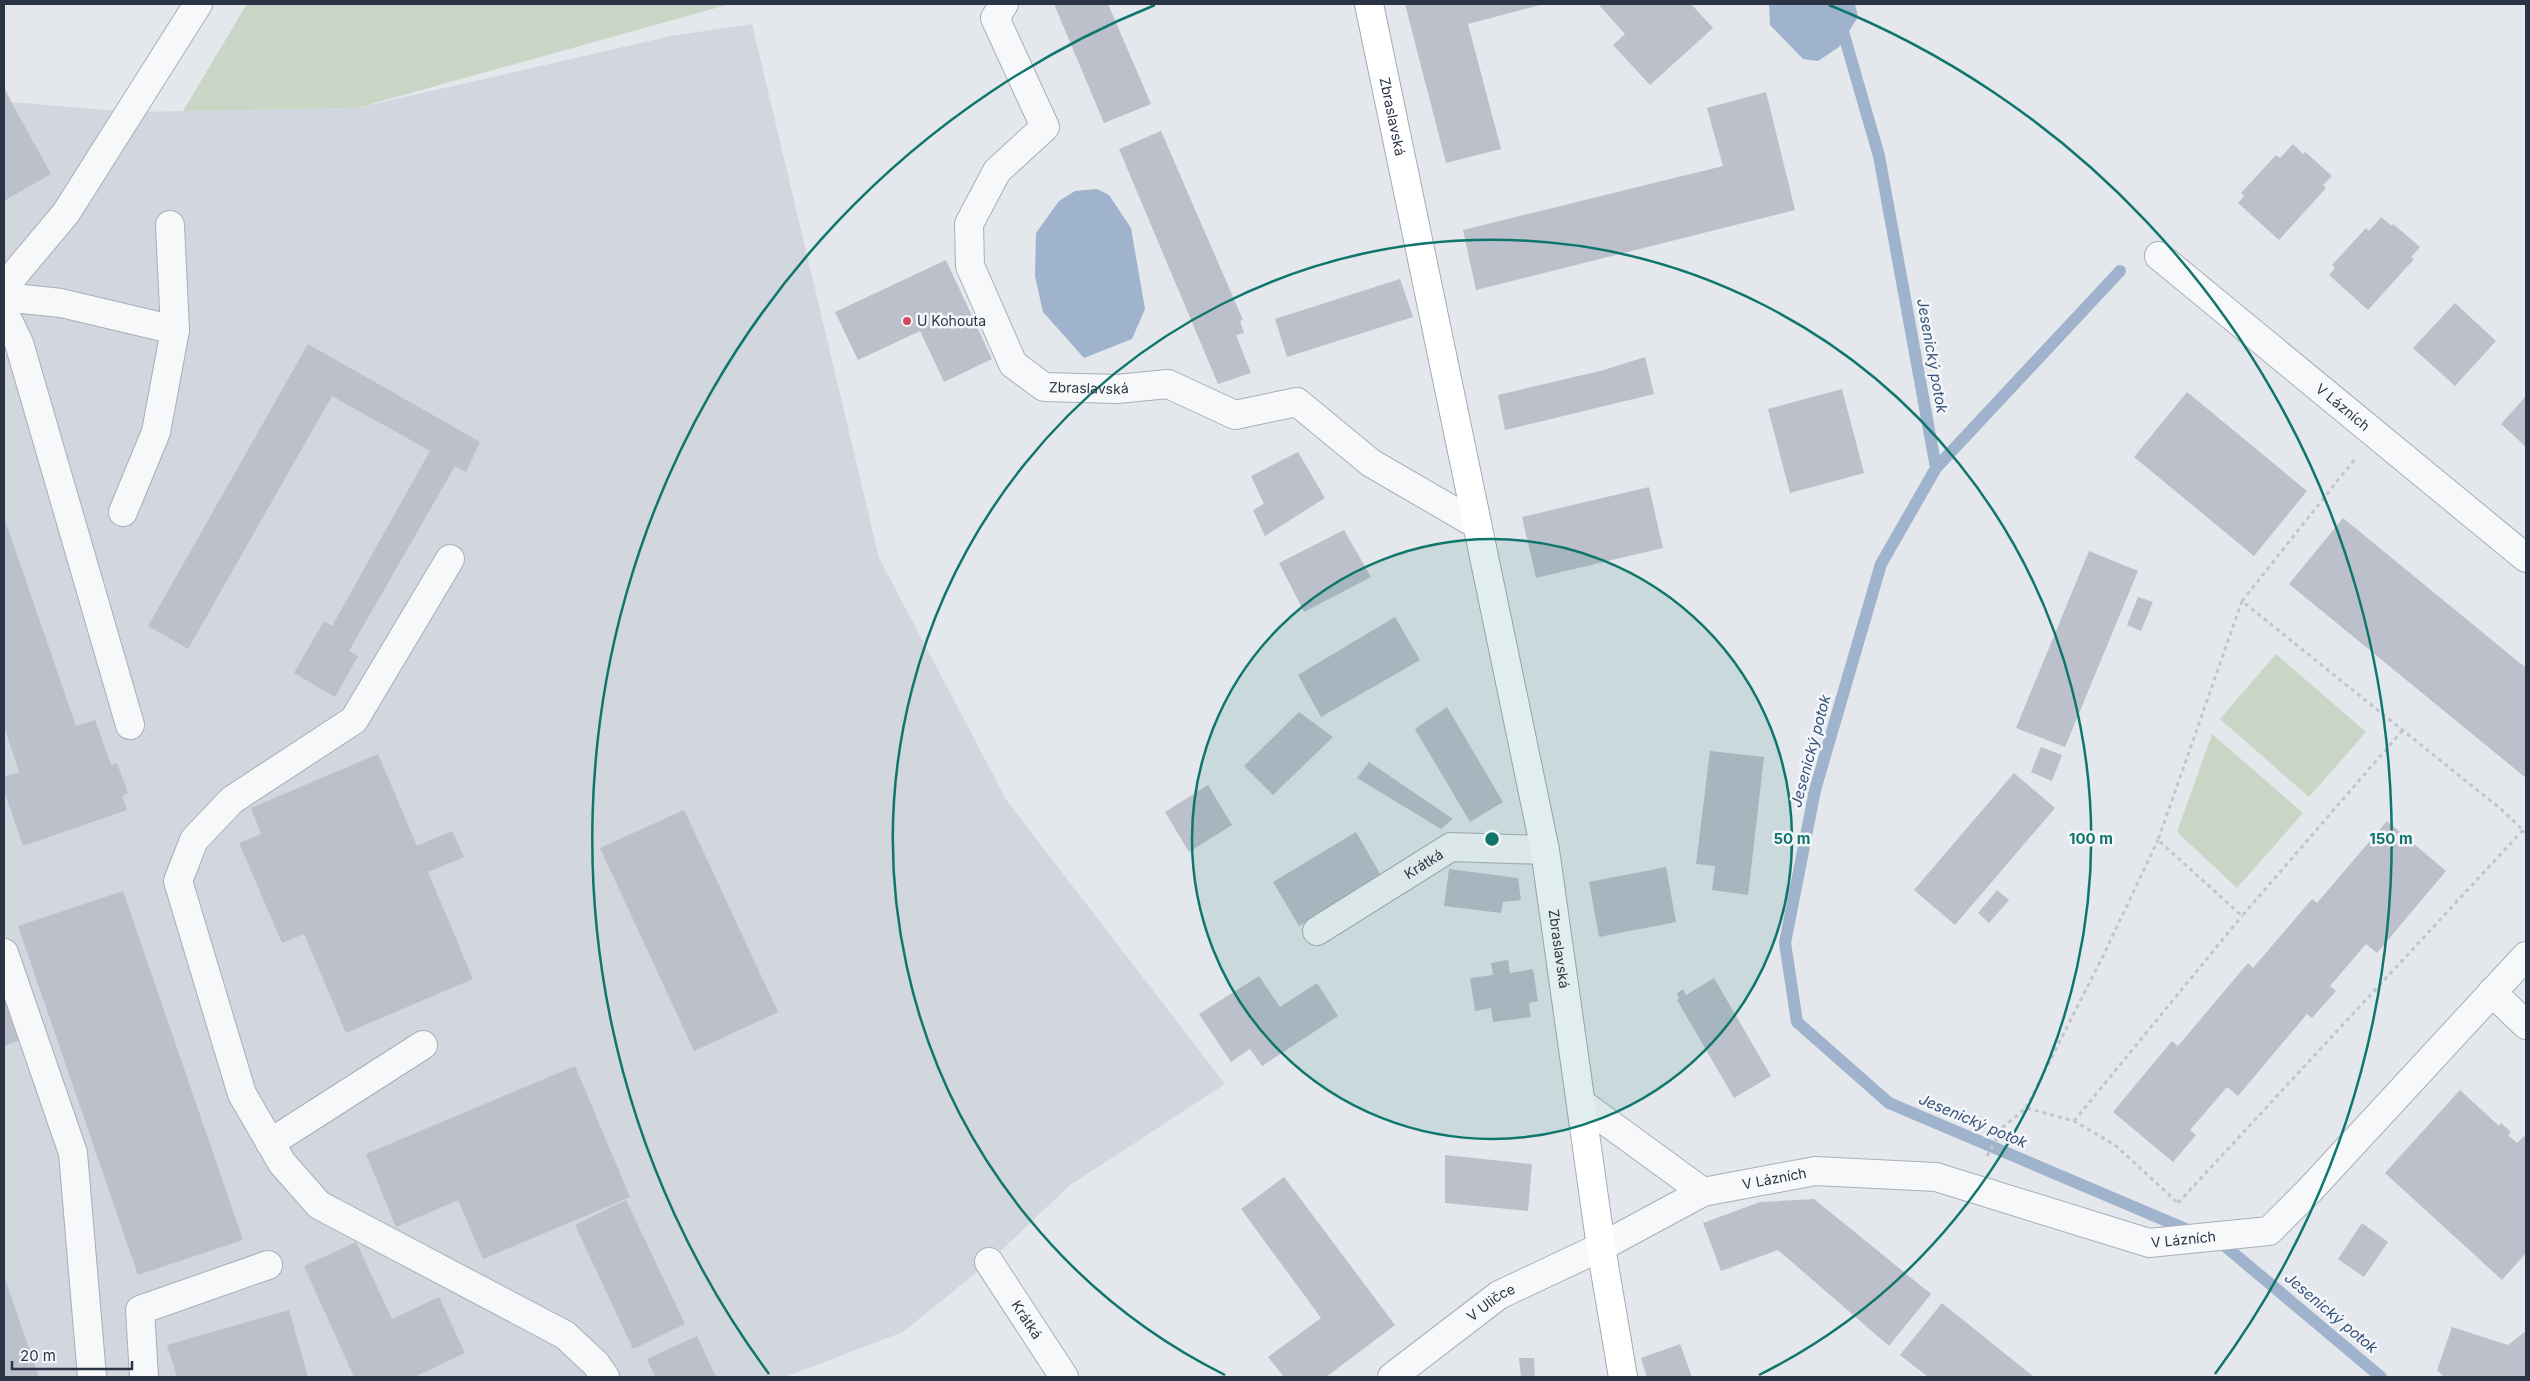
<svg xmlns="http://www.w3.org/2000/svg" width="2530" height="1381" font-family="Inter,sans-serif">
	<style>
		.built { fill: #d2d6de }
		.green { fill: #c9d6c5 }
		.water { fill: #9fb4cc }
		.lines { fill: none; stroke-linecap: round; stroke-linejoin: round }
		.stream { stroke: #9fb4cc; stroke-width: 12 }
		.building { fill: #bbc0ca }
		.minor-casing { stroke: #a9aeb7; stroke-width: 30 }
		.major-casing { stroke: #a3abb8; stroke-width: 30 }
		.path { stroke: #c2c5cb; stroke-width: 3; stroke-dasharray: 4 4; stroke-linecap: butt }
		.minor { stroke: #f7f8fa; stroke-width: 28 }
		.major { stroke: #fff; stroke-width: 28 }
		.ring { fill: none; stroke: #0f766e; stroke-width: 2.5 }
		.poi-dot { fill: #d1495b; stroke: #f4f6f9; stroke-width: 2 }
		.labels { text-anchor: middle; stroke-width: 5; stroke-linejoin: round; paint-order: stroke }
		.street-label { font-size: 14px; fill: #2b3445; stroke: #f4f6f9 }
		.poi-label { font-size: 14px; fill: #2b3445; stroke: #f4f6f9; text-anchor: start }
		.water-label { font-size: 15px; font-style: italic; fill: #34527a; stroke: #f4f6f9 }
		.centre { fill: #0f766e; stroke: #f4f6f9; stroke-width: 2.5 }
		.ring-label { font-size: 15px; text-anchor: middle; font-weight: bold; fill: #0f766e; stroke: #f4f6f9; stroke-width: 5; stroke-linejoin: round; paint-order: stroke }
	</style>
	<rect width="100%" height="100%" fill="#e4e7ec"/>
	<!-- built -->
	<path class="built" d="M752,24L879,558L1007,801L1225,1084L1069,1186L989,1262L903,1332L785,1377H4V86L12,102L129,112L357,108L671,36Z"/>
	<!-- green -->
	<path class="green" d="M247,4H730L357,108L183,111Z
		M2276,654L2366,732L2309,797L2220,719Z
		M2212,734L2303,813L2237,888L2177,832Z"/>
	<!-- water -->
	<path class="water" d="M1769,4H1855L1858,17L1839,47L1818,61L1803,59L1770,25Z
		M1097,189L1109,195L1131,228L1145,309L1132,339L1084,358L1043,312L1035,276L1036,233L1059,201L1075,191Z"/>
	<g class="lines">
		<!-- stream -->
		<path class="stream" d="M1835,4L1879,156L1936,468L1881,564L1815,790L1785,943L1797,1022L1889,1103L2195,1233
			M1936,468L2120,271
			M2216,1242L2225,1246L2381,1377"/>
	</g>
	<!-- building -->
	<path class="building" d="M1054,4H1108L1151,104L1104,123Z
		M1405,4H1544L1468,24L1501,149L1446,163Z
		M1598,4H1691L1713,28L1650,85L1613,45L1625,34Z
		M4,89L51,174L4,201Z
		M1766,92L1795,210L1476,290L1463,230L1723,166L1707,108Z
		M1161,131L1243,320L1240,321L1244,333L1236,335L1251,373L1218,384L1119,149Z
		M2293,144L2303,154L2305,152L2311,157L2332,176L2323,185L2326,188L2279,240L2238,203L2244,196L2241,193L2276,155L2280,158Z
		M2381,217L2392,226L2393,224L2399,229L2420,247L2411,257L2414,259L2368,310L2329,275L2335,268L2332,265L2366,228L2369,231Z
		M946,260L992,359L944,382L920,331L858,360L835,312Z
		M1400,279L1413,317L1287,357L1275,319Z
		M2455,303L2496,341L2455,386L2413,348Z
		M308,344L480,442L466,472L455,466L349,651L358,656L335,697L294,673L324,621L332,626L430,451L332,396L188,649L148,626Z
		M1645,357L1654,394L1505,430L1498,395L1604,370Z
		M1842,389L1864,473L1790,493L1768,409Z
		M2187,392L2307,491L2254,556L2134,457Z
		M2526,396V447L2501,424Z
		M1298,452L1325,498L1265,536L1253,510L1264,504L1251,476Z
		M1649,487L1663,548L1536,578L1522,517Z
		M4,517L76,726L95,720L111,765L117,763L128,793L122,796L127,810L23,846L4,791V777L19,772L4,726Z
		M2343,518L2526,668V778L2289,584Z
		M1344,530L1371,577L1304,612L1279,563Z
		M2089,551L2138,571L2065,747L2016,728Z
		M2138,597L2153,602L2141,631L2127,625Z
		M1395,617L1420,660L1321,717L1298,675Z
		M1447,707L1503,802L1470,822L1415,729Z
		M1299,712L1333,737L1273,795L1244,766Z
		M2041,747L2062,755L2052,781L2031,772Z
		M1710,751L1764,757L1748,895L1712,890L1715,866L1696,864Z
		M378,754L417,846L452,831L464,857L428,872L473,979L346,1033L304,934L282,943L239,843L261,834L251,808Z
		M1369,762L1453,819L1441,829L1357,778Z
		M2014,773L2055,808L1955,925L1914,890Z
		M1208,785L1232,825L1189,852L1165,812Z
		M684,810L778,1012L694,1051L600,848Z
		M2387,821L2446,871L2377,953L2366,944L2330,986L2336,991L2312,1018L2307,1014L2238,1096L2227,1087L2190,1130L2196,1135L2173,1162L2113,1112L2172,1041L2178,1046L2248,963L2253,968L2312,899L2317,903Z
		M1356,832L1382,877L1299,926L1273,882Z
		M1666,867L1676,922L1599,937L1589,882Z
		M1449,869L1518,878L1521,900L1503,902L1501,913L1444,906Z
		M1997,890L2009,900L1989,923L1978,913Z
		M123,891L243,1240L138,1275L18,926Z
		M1508,960L1510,973L1533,969L1538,1001L1529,1003L1531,1017L1493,1022L1491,1008L1475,1011L1470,978L1493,975L1491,963Z
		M1259,976L1280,1007L1317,983L1338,1016L1262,1066L1250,1049L1231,1062L1199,1014Z
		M1714,978L1771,1076L1734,1098L1677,1000L1679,998L1677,993L1683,989L1686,995Z
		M4,991L23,1039L4,1046Z
		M575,1066L630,1197L483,1259L458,1200L396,1227L366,1154Z
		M2460,1090L2499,1126L2501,1123L2511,1132L2508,1135L2517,1143L2524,1136L2526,1139V1253L2502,1280L2385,1173Z
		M1445,1155L1532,1164L1528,1211L1445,1203Z
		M1284,1177L1395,1325L1326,1377H1284L1268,1357L1321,1318L1241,1209Z
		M1814,1199L1931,1294L1889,1346L1778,1250L1721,1271L1703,1223L1760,1202Z
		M626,1200L685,1324L633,1349L575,1225Z
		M2362,1223L2388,1242L2364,1277L2338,1259Z
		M356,1242L392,1319L439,1297L465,1353L414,1377H354L304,1266Z
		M4,1276L39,1377H4Z
		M1942,1303L2034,1377H1928L1900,1355Z
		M289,1310L308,1377H177L167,1345Z
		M2452,1327L2508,1345L2526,1331V1377H2444L2437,1370Z
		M697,1336L716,1377H655L647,1359Z
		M1680,1344L1692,1377H1647L1641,1358Z
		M1519,1358H1534L1535,1377H1521Z"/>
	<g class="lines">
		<!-- minor casing -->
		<g class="minor-casing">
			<g id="minor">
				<path id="s1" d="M1004,4L995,18L1045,127L997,171L969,224L970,266L1013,364L1044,387L1117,389L1168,384L1235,415L1297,402L1371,463L1476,524"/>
				<path id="s2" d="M2159,256L2526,558"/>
				<path d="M4,287L66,213L198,4"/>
				<path d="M4,297L61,303L175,330"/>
				<path d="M4,312L19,343L130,725"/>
				<path d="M123,512L156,432L175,330L170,225"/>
				<path d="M450,559L354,720L232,800L194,840L178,881L242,1094L282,1163L319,1205L565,1335L596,1364L605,1377"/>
				<path id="s3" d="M1317,931L1451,847L1545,850"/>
				<path d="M4,953L73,1153L92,1377"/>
				<path d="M2492,992L2526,1025"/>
				<path d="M1581,1103L1703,1192"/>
				<path d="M270,1143L423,1045"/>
				<path id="s4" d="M989,1262L1064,1377"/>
				<path d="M144,1377L140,1310L268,1265"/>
				<path id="s5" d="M1392,1377L1499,1295L1601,1247L1703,1192L1815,1171L1936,1177L2149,1243L2269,1231L2309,1191L2526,956"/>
			</g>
		</g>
		<!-- major casing -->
		<g class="major-casing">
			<g id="major">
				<path id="s6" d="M1369,4L1545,850L1601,1247L1623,1377"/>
			</g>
		</g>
		<!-- path -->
		<path class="path" d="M2354,460L2242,601L2502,810L2526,833
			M2242,601L2158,840L2242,916L2402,731
			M2026,1108L2103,956L2158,840
			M2074,1121L2242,916
			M1987,1156L2003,1127L2026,1108L2074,1121L2115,1145L2178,1203
			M2178,1203L2523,830"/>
		<!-- minor -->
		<use href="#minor" class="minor"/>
		<!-- major -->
		<use href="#major" class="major"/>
	</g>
	<!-- distance rings -->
	<circle cx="1492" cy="839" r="300" fill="#0f766e" fill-opacity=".12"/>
	<g class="ring">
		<circle cx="1492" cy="839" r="300"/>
		<path d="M1225 1375A599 599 0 1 1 1759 1375"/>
		<path d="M769 1374A899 899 0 0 1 1155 5M1829 5A899 899 0 0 1 2215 1374"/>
	</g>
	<!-- markers -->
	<circle class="poi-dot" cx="907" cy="321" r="5"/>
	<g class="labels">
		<!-- street labels -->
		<g class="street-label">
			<text dy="5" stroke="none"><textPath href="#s6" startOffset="115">Zbraslavská</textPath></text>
			<text dy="5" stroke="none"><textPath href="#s1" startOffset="494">Zbraslavská</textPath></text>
			<text dy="5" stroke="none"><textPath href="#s2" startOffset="238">V Lázních</textPath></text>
			<text dy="5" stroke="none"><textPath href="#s3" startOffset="126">Krátká</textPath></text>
			<text dy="5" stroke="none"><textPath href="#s6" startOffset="964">Zbraslavská</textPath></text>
			<text dy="5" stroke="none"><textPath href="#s5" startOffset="436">V Lázních</textPath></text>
			<text dy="5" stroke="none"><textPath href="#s5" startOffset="856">V Lázních</textPath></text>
			<text dy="5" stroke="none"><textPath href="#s5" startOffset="124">V Uličce</textPath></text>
			<text dy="5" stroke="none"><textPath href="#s4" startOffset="69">Krátká</textPath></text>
		</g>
		<!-- poi labels -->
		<g class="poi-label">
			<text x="917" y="326">U Kohouta</text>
		</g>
		<!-- water labels -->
		<g class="water-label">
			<text transform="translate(1932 356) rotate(80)" y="5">Jesenický potok</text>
			<text transform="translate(1811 751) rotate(-75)" y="5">Jesenický potok</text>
			<text transform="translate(1973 1121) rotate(23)" y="5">Jesenický potok</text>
			<text transform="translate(2331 1313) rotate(40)" y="5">Jesenický potok</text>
		</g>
	</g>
	<circle cx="1492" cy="839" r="8" class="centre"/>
	<g class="ring-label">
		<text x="1792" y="844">50 m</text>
		<text x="2091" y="844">100 m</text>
		<text x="2391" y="844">150 m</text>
	</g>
	<!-- border -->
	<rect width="2530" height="1381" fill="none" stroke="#2b3445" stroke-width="10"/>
	<!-- scale -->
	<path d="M12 1361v8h120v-8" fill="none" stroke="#2b3445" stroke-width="2.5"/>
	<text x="20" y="1361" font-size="15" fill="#2b3445" stroke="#f4f6f9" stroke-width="4" paint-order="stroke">20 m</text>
</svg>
